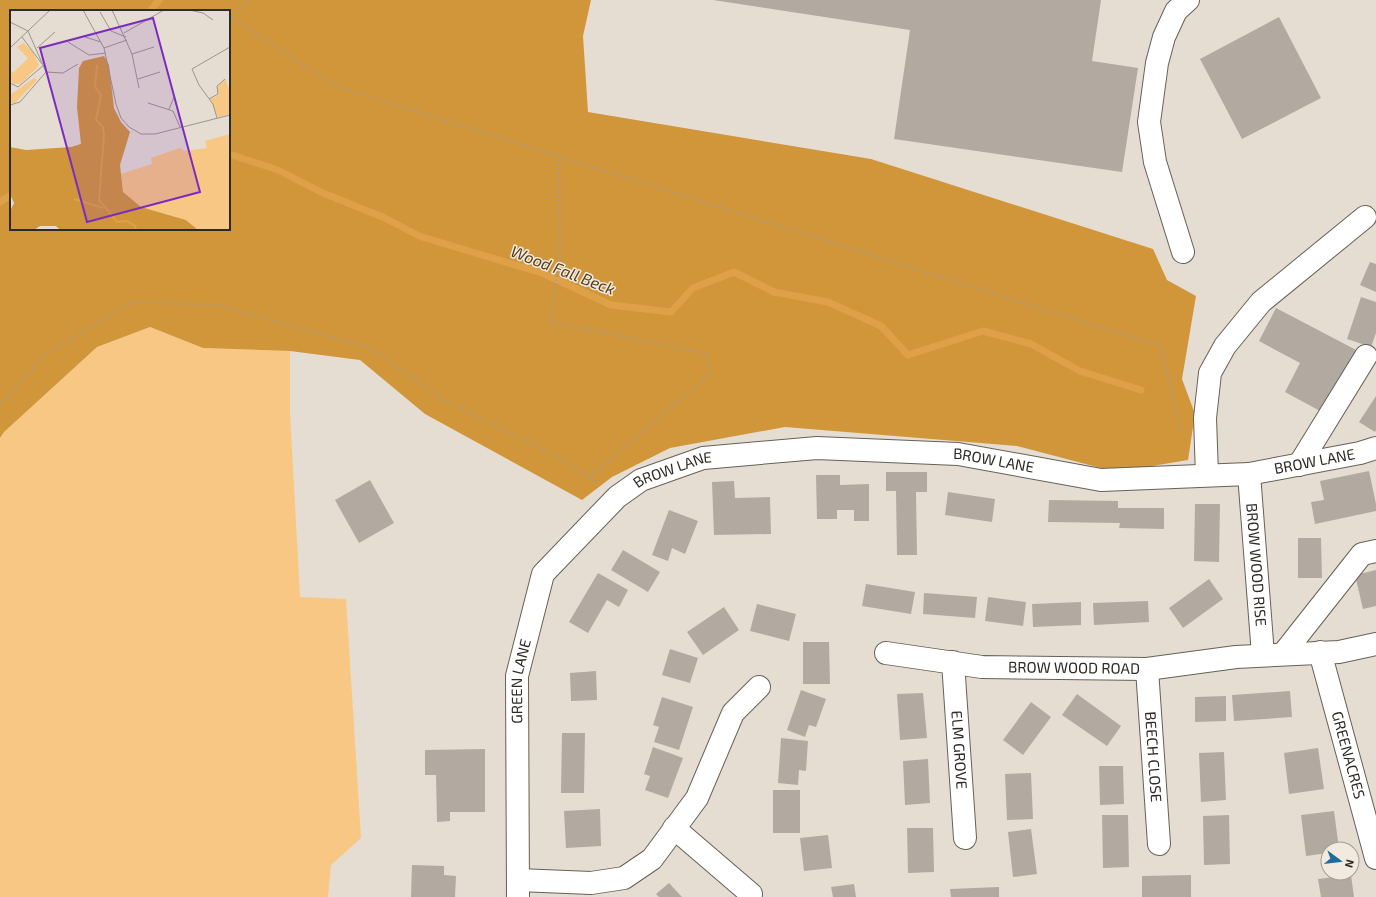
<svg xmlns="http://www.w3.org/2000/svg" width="1376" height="897" font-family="'Exo 2',sans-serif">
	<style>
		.green { fill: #f8c783 }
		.forest { fill: #d2963a; fill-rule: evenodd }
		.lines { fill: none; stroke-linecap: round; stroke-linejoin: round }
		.stream { stroke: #dea147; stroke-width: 7 }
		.building { fill: #b2aaa0 }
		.minor-casing { stroke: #676057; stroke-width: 24 }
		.path { stroke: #a19b93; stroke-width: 2.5; stroke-dasharray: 1 3; stroke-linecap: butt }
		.minor { stroke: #fff; stroke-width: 22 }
		.labels { text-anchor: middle; stroke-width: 3; stroke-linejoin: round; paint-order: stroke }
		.street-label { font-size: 15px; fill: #2e2b27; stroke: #f2eadf }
		.water-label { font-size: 16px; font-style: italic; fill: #563d18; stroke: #f2eadf }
		.inset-river { fill: none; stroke: #dea147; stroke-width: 2 }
		.inset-road { fill: none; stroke: #9c968e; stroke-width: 1 }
		.view { fill: #7b2cbf; fill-opacity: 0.15; stroke: #7b2cbf; stroke-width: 2 }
		.inset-edge { fill: none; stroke: #2e2b27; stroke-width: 2 }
	</style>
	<rect width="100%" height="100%" fill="#e5ddd2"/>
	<!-- green -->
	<path class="green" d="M150,327L203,348L290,351V412L300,597L346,599L361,838L331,865L328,897H0V438L4,432L97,347Z"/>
	<!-- forest -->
	<path class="forest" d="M0,0H591L583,36L588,112L871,159L1153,249L1167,280L1196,296L1182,379L1195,414L1188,460L1116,472L1017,446L785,427L670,448L612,477L582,500L425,414L360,360L290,351L203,348L150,327L97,347L4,432L0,438ZM11,11H229V229H11Z"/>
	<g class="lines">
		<!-- stream -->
		<path class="stream" d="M150,11L159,0
			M229,154L278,170L323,193L385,218L419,236L542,273L611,305L671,312L693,288L734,272L774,292L828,302L881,326L908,355L983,331L1031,344L1080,371L1141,390
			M0,202L11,195"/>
	</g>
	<!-- building -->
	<path class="building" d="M713,0H1101L1092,61L1138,68L1122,172L894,139L910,30Z
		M1279,17L1321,98L1242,139L1200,59Z
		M1370,262L1376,264V292L1360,285Z
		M1361,297L1376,302V333L1371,347L1347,339Z
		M1276,308L1360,352L1337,396L1330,392L1320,411L1285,392L1300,363L1259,341Z
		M1376,396V430L1375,432L1359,422Z
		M1369,471L1376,504V511L1315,524L1311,502L1324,500L1320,481Z
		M886,472H927V492H916L917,555H897L896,491H886Z
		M816,475H840V485L869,484V521H854V510H837V519H817Z
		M370,480L394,523L359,543L335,500Z
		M734,481L735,498L770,497L771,534L714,535L712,482Z
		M948,492L995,499L992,522L945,515Z
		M1049,500L1118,501V508H1164V529L1119,528L1120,523L1048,522Z
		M1195,504H1220L1219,562L1194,561Z
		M669,510L698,521L685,554L672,548L668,561L652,555Z
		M1298,538H1321L1322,578H1298Z
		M623,550L660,572L648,592L611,570Z
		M1376,570V606L1363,609L1355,575Z
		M598,573L628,590L619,607L607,600L588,633L569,622Z
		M1209,579L1223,599L1183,628L1169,608Z
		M866,584L915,592L911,614L862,606Z
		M924,593L977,597L975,618L923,614Z
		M988,597L1026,602L1023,626L985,621Z
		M1148,601L1149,622L1094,625L1093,603Z
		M1081,602V625L1033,627L1032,604Z
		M757,604L796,614L789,641L750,631Z
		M724,607L739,630L703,655L687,632Z
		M803,642H829L830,684H803Z
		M670,649L698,658L690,683L662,675Z
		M596,671L597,700L571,701L570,673Z
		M801,690L826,699L816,727L809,725L805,737L787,730Z
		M1290,691L1292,717L1234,721L1232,695Z
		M923,693L927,738L900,740L897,694Z
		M1077,694L1121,726L1107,746L1062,715Z
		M1226,696V721L1195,722V697Z
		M662,697L693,707L679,750L654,742L659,727L653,725Z
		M1031,702L1051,717L1023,755L1003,740Z
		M562,733H585L584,793H561Z
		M781,738L808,741L806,771L799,770L798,785L778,783Z
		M653,747L683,758L668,798L645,790L650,776L644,774Z
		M1318,748L1324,789L1289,794L1284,753Z
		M485,749V812H450V821L437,822L436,775H425V750Z
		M1224,752L1226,800L1201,802L1199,753Z
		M928,759L930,803L905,805L903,761Z
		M1099,766H1123L1124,804L1100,805Z
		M1031,773L1033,819L1007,820L1005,774Z
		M773,790H800V833H773Z
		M600,809L601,846L566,848L564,811Z
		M1334,811L1339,849H1328V853L1306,856L1301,815Z
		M1102,815H1128L1129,867L1103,868Z
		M1229,815L1230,864L1204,865L1203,816Z
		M907,828H933L934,872L908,873Z
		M1031,829L1037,874L1013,877L1008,832Z
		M828,835L832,868L804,871L800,838Z
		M412,865L444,866V875L456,876L455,897H411Z
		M1191,875V897H1142V876Z
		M1351,875L1354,897H1321L1318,879Z
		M669,883L682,897H659L656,894Z
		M854,884L856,897H833L831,887Z
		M999,887V897H951L950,889Z"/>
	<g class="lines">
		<!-- minor casing -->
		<g class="minor-casing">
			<g id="minor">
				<path d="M1183,252L1155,162L1149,122L1157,63L1164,37L1176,11L1188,0"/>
				<path d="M1299,465L1366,356"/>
				<path id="s1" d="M1249,474L1263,655"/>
				<path d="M1207,475L1205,418L1210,373L1225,346L1261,302L1365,217"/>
				<path id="s2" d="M1320,652L1376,858"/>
				<path id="s3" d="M886,653L982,667L1147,669L1236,657L1339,652L1376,644"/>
				<path d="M1283,654L1362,554L1376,551"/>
				<path id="s4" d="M953,662L965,838"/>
				<path id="s5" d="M1147,669L1159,844"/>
				<path d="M674,828L751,894"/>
				<path d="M518,880L591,883L624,878L652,859L697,798L733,713L759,687"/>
				<path id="s6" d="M518,897L517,676L543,574L617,497L641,480L703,458L817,448L958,454L1101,480L1249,474L1360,453L1376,448"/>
			</g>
		</g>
		<!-- path -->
		<path class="path" d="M248,0L232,18L336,86L1161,346L1181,431
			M559,156L560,255L550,322L706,353L710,374L589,477
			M0,404L46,354L132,302L217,305L371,348L441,398L564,460L598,484"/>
		<!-- minor -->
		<use href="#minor" class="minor"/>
	</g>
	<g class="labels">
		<!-- street labels -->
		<g class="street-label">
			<text dy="5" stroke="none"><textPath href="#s6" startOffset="820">BROW LANE</textPath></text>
			<text dy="5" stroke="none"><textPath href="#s6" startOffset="1144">BROW LANE</textPath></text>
			<text dy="5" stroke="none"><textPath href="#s6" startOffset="496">BROW LANE</textPath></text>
			<text dy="5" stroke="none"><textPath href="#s1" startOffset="91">BROW WOOD RISE</textPath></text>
			<text dy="5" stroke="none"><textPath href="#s3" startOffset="189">BROW WOOD ROAD</textPath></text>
			<text dy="5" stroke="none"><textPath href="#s6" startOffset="216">GREEN LANE</textPath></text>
			<text dy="5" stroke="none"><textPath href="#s4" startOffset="88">ELM GROVE</textPath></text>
			<text dy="5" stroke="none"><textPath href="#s2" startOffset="107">GREENACRES</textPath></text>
			<text dy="5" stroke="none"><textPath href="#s5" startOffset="88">BEECH CLOSE</textPath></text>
		</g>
		<!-- water labels -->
		<g class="water-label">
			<text transform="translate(563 270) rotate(21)" y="6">Wood Fall Beck</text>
		</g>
	</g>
	<!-- overview -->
	<g transform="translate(10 10)">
		<rect width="220" height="220" fill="#e5ddd2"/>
		<path d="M14,33L23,42L29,56L10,74H4L0,70V60L3,63L18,48L7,37ZM24,68L27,70L5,93H0V85ZM215,69L220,81V104L208,107L200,89L209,85L207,77ZM220,124V220H188L176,210L131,197L113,182L111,164L142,154L141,148L170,138L175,141L197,138L195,131Z" fill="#f8c783"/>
		<path d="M94,46L99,55L104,98L111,112L120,122L110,155L113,182L131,197L176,210L188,220H50L46,216H30L24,220H0V201L4,193L0,184V137L16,140L61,137L71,134L67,97L69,58L73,51Z" fill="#d2963a"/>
		<path class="inset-river" d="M87,55L85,77L91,85L86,110L93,117L94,125L89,190L107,212L117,211L125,216L126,220M64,189L93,198"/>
		<path class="inset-road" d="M73,0L94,38L106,94L111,108L119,117L131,124H145L220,105M102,0L122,44L129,78M179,0L193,3L203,10M90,2L101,21L116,27M0,12L18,21L36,62L10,92L0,95M114,23L154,0M12,27L32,54M75,27L91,32M58,32L79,45L96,43M0,38L40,0M27,38L45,22M94,38L117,30M122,44L144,37M36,62L53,63L68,54M128,69L150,62M0,73L8,77L34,55M199,89L208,84L207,76L215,69M138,93L163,101L170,117M159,99L164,87M207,108L203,94L189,75L182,59L220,37"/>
		<path class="view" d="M143,8L190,182L77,212L30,38Z"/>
		<rect width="220" height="220" class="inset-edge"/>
	</g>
	<!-- north arrow -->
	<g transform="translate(1340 861) rotate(105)"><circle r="19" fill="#f2eadf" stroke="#a49e95"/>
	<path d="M0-3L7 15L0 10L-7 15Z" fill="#1e6d9f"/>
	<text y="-6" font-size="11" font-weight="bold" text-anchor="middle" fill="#2e2b27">N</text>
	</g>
</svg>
